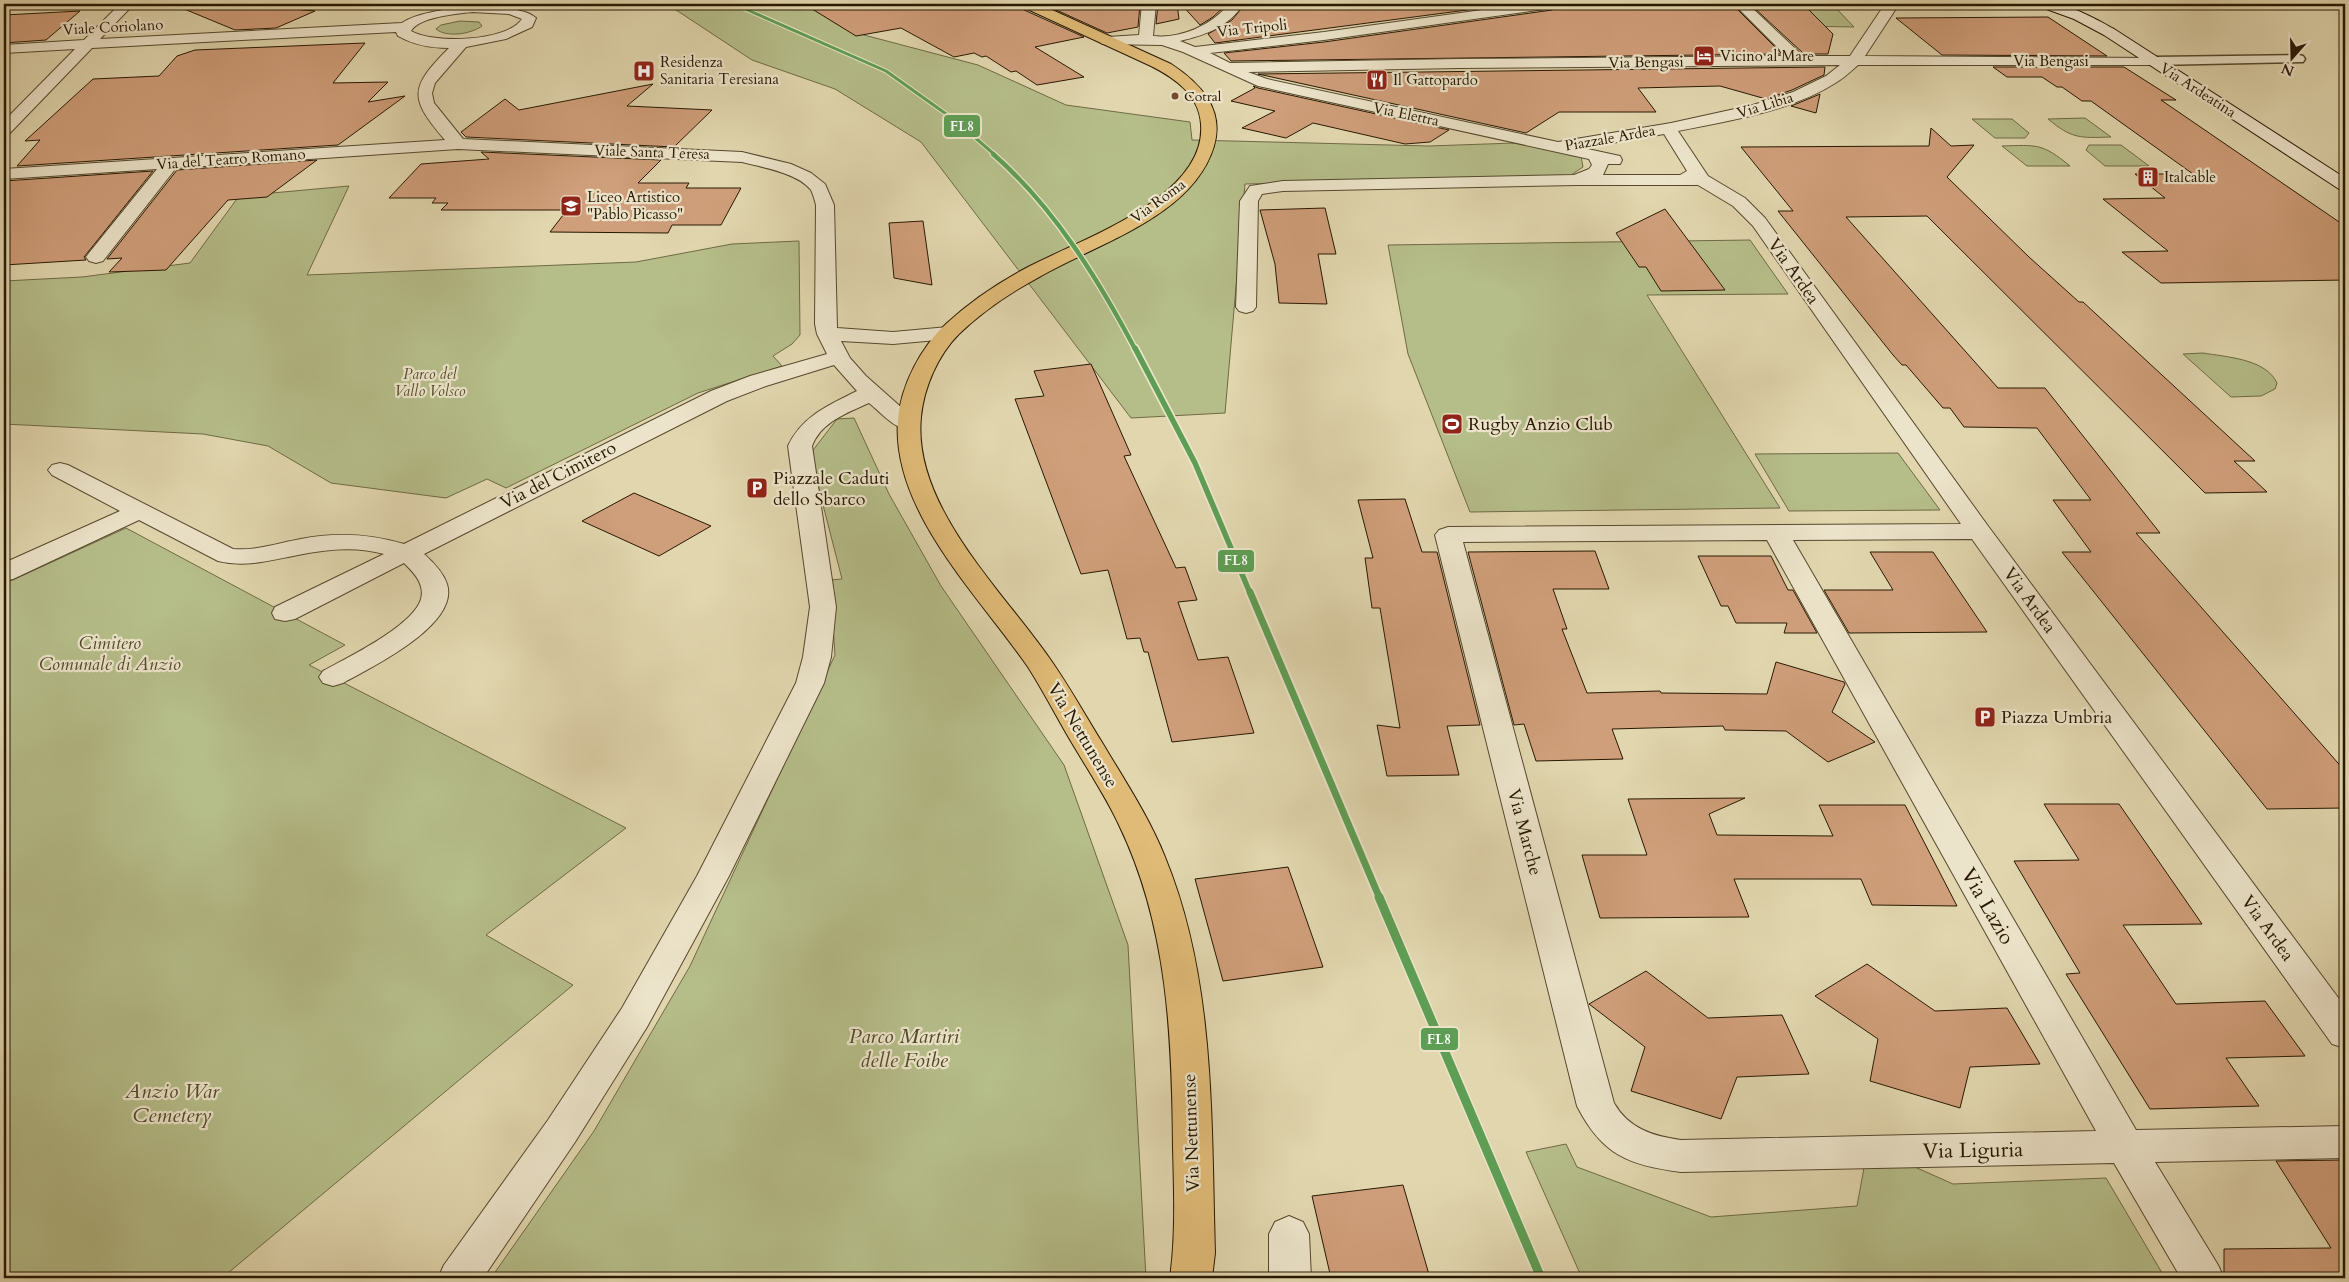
<svg xmlns="http://www.w3.org/2000/svg" width="2349" height="1282" font-family="Cardo,serif">
	<style>
		.green { fill: #b5bd89; stroke: #6e6a46 }
		.building { fill: #cf9e7a; stroke: #281802 }
		.lines { fill: none; stroke-linecap: round; stroke-linejoin: round }
		.lane-casing { stroke: #56482d; stroke-width: 3 }
		.street-casing { stroke: #56482d; stroke-width: 2 }
		.secondary-casing { stroke: #281802; stroke-width: 2 }
		.primary-casing { stroke: #281802; stroke-width: 2 }
		.lane { fill: #ece4ca; fill-rule: evenodd }
		.street { fill: #ece4ca; fill-rule: evenodd }
		.secondary { fill: #ece4ca; fill-rule: evenodd }
		.primary { fill: #e0bb77; fill-rule: evenodd }
		.rail-1-far4-casing { stroke: #ece4ca; stroke-width: 5 }
		.rail-1-far3-casing { stroke: #ece4ca; stroke-width: 7 }
		.rail-1-far2-casing { stroke: #ece4ca; stroke-width: 9 }
		.rail-1-far1-casing { stroke: #ece4ca; stroke-width: 11 }
		.rail-1-casing { stroke: #ece4ca; stroke-width: 12 }
		.rail-1-far4 { stroke: #5e9e54; stroke-width: 3 }
		.rail-1-far3 { stroke: #5e9e54; stroke-width: 4.5 }
		.rail-1-far2 { stroke: #5e9e54; stroke-width: 5.5 }
		.rail-1-far1 { stroke: #5e9e54; stroke-width: 7 }
		.rail-1 { stroke: #5e9e54; stroke-width: 9 }
		.bus-dot { fill: #7a4b2a; stroke: #ece4ca; stroke-width: 2 }
		.labels { text-anchor: middle; stroke-width: 4.5; stroke-linejoin: round; paint-order: stroke }
		.far-bus-label { font-size: 14px; fill: #281802; stroke: #ece4ca; text-anchor: start }
		.far-street-label { font-size: 15px; fill: #281802; stroke: #ece4ca }
		.far-poi-label { font-size: 15px; fill: #281802; stroke: #ece4ca; text-anchor: start }
		.far-park-label { font-size: 15px; font-style: italic; fill: #524a2a; stroke: #ece4ca }
		.street-label { font-size: 18px; fill: #281802; stroke: #ece4ca }
		.poi-label { font-size: 18px; fill: #281802; stroke: #ece4ca; text-anchor: start }
		.park-label { font-size: 18px; font-style: italic; fill: #524a2a; stroke: #ece4ca }
		.near-street-label { font-size: 21px; fill: #281802; stroke: #ece4ca }
		.near-park-label { font-size: 21px; font-style: italic; fill: #524a2a; stroke: #ece4ca }
		.line-badge { stroke: #ece4ca; stroke-width: 2 }
		.badge-label { font-size: 14px; text-anchor: middle; font-weight: bold; fill: #fff }
	</style>
	<rect width="100%" height="100%" fill="#e1d6ae"/>
	<filter id="stains"><feTurbulence type="fractalNoise" baseFrequency=".004" numOctaves="4"/><feColorMatrix values="0 0 0 0 .2 0 0 0 0 .09 0 0 0 0 .02 0 0 0 .5 -.17"/></filter>
	<radialGradient id="worn" r=".72"><stop offset=".6" stop-color="#630" stop-opacity="0"/><stop offset="1" stop-color="#630" stop-opacity=".3"/></radialGradient>
	<!-- green -->
	<path class="green" d="M667,4H803L864,35L978,65L1066,105L1190,122L1192,140L1429,146L1515,143L1581,156L1583,167L1568,177L1245,184L1225,413L1131,418L921,142L835,89L752,60Z
		M1781,6L1835,7L1854,27L1799,26Z
		M460,21L479,22L482,26C471,34 447,38 436,29L441,25Z
		M2085,118L2111,137C2080,138 2072,139 2048,119Z
		M1972,119H2012L2029,133L2025,138H1995Z
		M2089,145H2121L2149,166H2105L2086,150Z
		M2002,146C2037,145 2042,143 2070,166H2027Z
		M349,186L307,275L636,262L732,244L799,241L800,335L792,344L773,356L782,366L698,393L506,488L487,479L446,498L331,483L268,446L203,434L4,424V343L8,340H4V281L82,277L190,263L239,196Z
		M1750,240L1788,294L1647,295L1780,508L1470,512L1408,354L1388,245Z
		M2203,353C2227,357 2266,359 2277,383L2275,389L2261,396L2231,397L2183,354Z
		M854,418L889,494L941,586L1064,765L1128,945L1146,1278H491L594,1131L690,966L835,655L830,580L842,579L810,454L837,419Z
		M1898,453L1940,510L1789,511L1755,454Z
		M126,528L345,645L309,665L626,828L486,935L573,985L222,1278H4V584Z
		M1566,1144L1577,1167L1711,1217L1857,1206L1868,1146L1953,1184L2106,1178L2165,1278H1582L1526,1152Z"/>
	<!-- building -->
	<path class="building" d="M177,4H236L315,11L276,28L235,30L177,6Z
		M804,4H1019L1022,9L1084,37L1035,47L1084,77L1037,85L1016,71L1011,72L986,56L982,57L974,53L954,57L901,28L856,36Z
		M1043,4H1140L1138,27L1107,33Z
		M1158,4H1177L1179,19L1156,24Z
		M1181,4H1227L1213,17L1200,25Z
		M1245,4H1513L1215,43L1208,34L1232,20Z
		M1561,4H1732L1782,54L1231,61L1224,53L1324,42L1552,10Z
		M1750,4H1803L1833,34L1828,54H1804Z
		M80,11L46,40L4,43V15Z
		M2048,17L2107,56L1942,55L1896,18Z
		M365,43L333,83L388,82L368,102L405,96L338,145L17,166L40,140L25,141L93,79L159,76L177,56L195,50Z
		M1825,67L1824,75L1792,90L1766,99L1720,86L1638,88L1656,112H1559L1526,133L1258,74Z
		M1993,67H2124L2176,100H2161L2345,226V280L2161,283L2122,252L2168,251L2103,199L2165,198L2135,174H2193L2091,101H2082L2062,87H2057L2042,77H2007Z
		M653,84L627,106L712,110L674,147L466,137L461,132L505,99L519,110Z
		M1253,86L1258,88L1449,130L1430,142L1405,144L1313,123L1286,138L1242,128L1275,111L1231,101L1255,88Z
		M1820,94L1816,113L1791,106L1801,102Z
		M1931,128L1951,146L1974,145L1947,177L2029,257L2079,302H2083L2255,461H2234L2267,492L2205,493L1927,216L1846,217L1998,388H2045L2160,533H2136L2345,771V808L2267,809L2062,552H2091L2053,500H2091L2037,428L1964,427L1950,408H1943L1906,365H1902L1893,355L1778,211H1793L1741,147L1929,146Z
		M481,152L661,160L638,183H689L686,188H741L721,225H672L668,233L550,232L567,210H441L448,203H432L436,198H389L421,164L489,159Z
		M317,160L267,197L228,200L166,270L109,272L122,258L107,259L177,170Z
		M153,171L88,252L84,257L86,260L4,265V181Z
		M1325,208L1336,254H1318L1327,304L1279,303L1275,264L1260,210Z
		M1665,209L1725,290L1661,291L1646,267H1639L1616,233Z
		M923,221L932,285L894,278L889,223Z
		M1091,364L1131,455L1124,456L1176,568L1185,567L1197,600L1178,602L1198,660L1228,657L1254,733L1172,742L1148,652H1144L1140,638L1127,639L1108,570L1081,574L1015,399L1044,396L1034,371Z
		M634,493L711,526L659,556L582,521Z
		M1405,499L1422,552H1437L1480,725L1447,726L1459,775L1387,776L1377,725L1400,728L1380,608H1372L1365,558H1373L1358,500Z
		M1595,551L1609,589H1553L1567,629H1562L1587,693L1660,691L1661,693L1767,694L1776,662L1844,682L1845,684L1832,712L1875,742L1828,762L1786,731L1725,730L1723,726L1612,729L1623,759L1536,761L1524,724L1514,725L1468,552Z
		M1870,552H1933L1987,632L1849,633L1824,590H1893Z
		M1698,556H1771L1788,590H1793L1817,633H1784L1787,623H1736L1728,606H1721Z
		M1745,798L1709,814L1717,835L1833,836L1819,805H1905L1957,906L1872,905L1861,879H1734L1749,917L1600,918L1582,855H1647L1628,799Z
		M2044,804H2119L2202,924L2123,925L2176,1004L2265,1001L2305,1056L2226,1058L2259,1106L2150,1109L2066,974L2080,973L2014,861L2079,860Z
		M1288,867L1323,967L1223,981L1195,879Z
		M1867,964L1935,1011L2007,1008L2040,1064L1970,1067L1960,1108L1870,1081L1878,1039L1815,996Z
		M1646,971L1708,1018L1782,1015L1809,1074L1737,1077L1721,1119L1631,1091L1645,1047L1589,1004Z
		M2345,1160V1278H2226L2224,1273V1249L2331,1248L2276,1161Z
		M1403,1185L1430,1278H1331L1312,1196Z"/>
	<g class="lines">
		<!-- lane casing -->
		<g class="lane-casing">
			<path id="lane" d="M2299,55L2303,56L2305,59L2303,62L2154,65L2148,61L2154,57Z"/>
		</g>
		<!-- street casing -->
		<g class="street-casing">
			<path id="street" d="M120,4H134L100,39L402,23C426,6 516,0 536,18L532,27L506,39L466,47L435,83L432,93L434,103L463,139L742,152L791,164L811,173L825,184L834,205L837,328L893,332L948,327L955,329L958,333L955,337L948,339L893,344L841,341L850,358L866,376L920,424L917,429C898,434 883,414 869,403C847,413 821,422 812,446L836,607L831,657L824,683L729,876L647,1027L575,1142L483,1278H438L444,1265L548,1120L622,1008L697,876L796,683L803,657L810,607L788,446C802,416 829,405 857,391L834,365L766,386L727,401L424,554C433,562 443,572 447,584C460,625 370,668 343,683L333,686L323,683L319,677L323,671C347,658 413,626 421,599C425,584 414,573 404,563L295,619L285,621L275,619L272,613L275,607L384,554C357,546 326,549 298,555C271,560 246,568 218,561L139,520L13,579L4,581V563L120,511L52,475L48,470L52,465L60,463L68,465L233,549C256,551 278,543 301,539C337,532 369,534 404,544L711,391L750,376L827,354L817,334L815,324L816,205C815,201 813,194 811,190C798,173 761,167 742,162L458,149L176,168L103,261L96,263L89,261L86,257L89,253L157,169L4,179V169L445,140C409,98 409,88 449,48C430,48 414,45 398,36L396,32L92,48L10,133L4,135V121L75,49L4,53V45L84,40ZM472,12L509,14L522,19C507,42 433,44 411,31C419,17 456,14 472,12Z
				M1142,4H1156L1153,36C1181,39 1212,25 1229,4H1243C1229,27 1205,35 1180,41L1195,47L1324,32L1525,4H1559L1552,8L1324,40L1210,53L1230,63L1459,59L1786,56L1734,4H1748L1803,56H1850L1885,4H1899L1865,56L2159,58L2161,61L2154,65H1858C1851,71 1844,78 1837,82C1793,111 1728,121 1678,131L1708,176L1745,198L1765,218L1988,526L2345,1007V1048L2332,1044L1972,539L1793,540L2136,1130L2345,1126V1158L2155,1162L2218,1265L2224,1278H2181L2114,1163L1681,1172C1628,1165 1602,1155 1577,1106L1435,535L1439,530L1448,527L1961,524L1753,226L1733,206L1698,185H1577L1283,191L1262,194L1258,201L1256,307L1253,311L1246,313L1239,311L1236,307L1240,201L1250,186L1283,181L1574,175L1589,169L1592,165L1589,159L1258,86L1183,52L1162,45L1102,44L1100,41L1102,38L1107,37L1139,35ZM1840,65L1826,76L1793,92L1753,105L1671,123L1558,142L1267,79L1248,72L1459,68ZM1664,134L1687,171L1680,175H1603L1608,164H1620L1622,160L1620,156L1583,148ZM1767,540L2096,1131L1681,1140C1653,1136 1629,1129 1614,1103L1463,542Z
				M1289,1216L1303,1222L1309,1234L1311,1278H1269V1234L1275,1222Z"/>
		</g>
		<!-- secondary casing -->
		<g class="secondary-casing">
			<path id="secondary" d="M2039,4C2067,2 2090,16 2114,29L2345,178V190L2339,189L2104,35L2074,19L2041,7Z"/>
		</g>
		<!-- primary casing -->
		<g class="primary-casing">
			<path id="primary" d="M1021,4H1039L1171,64C1200,83 1225,109 1214,146C1193,216 1099,243 1041,276C1013,291 983,311 959,334C938,355 924,387 921,417C912,506 1003,591 1050,659C1069,686 1085,715 1103,744C1125,781 1149,817 1165,857C1216,981 1211,1121 1215,1253L1212,1278H1170C1176,1235 1174,1190 1173,1147C1172,1037 1168,926 1119,825C1106,797 1088,770 1072,743C1057,718 1044,692 1028,667C980,597 891,511 898,420C901,385 921,347 946,324C971,301 1001,281 1030,266C1082,239 1207,197 1201,124C1199,95 1175,78 1151,66L1023,7Z"/>
		</g>
		<!-- lane -->
		<use href="#lane" class="lane"/>
		<!-- street -->
		<use href="#street" class="street"/>
		<!-- secondary -->
		<use href="#secondary" class="secondary"/>
		<!-- primary -->
		<use href="#primary" class="primary"/>
		<!-- rail-1-far4 casing -->
		<g class="rail-1-far4-casing">
			<path id="rail-1-far4" d="M734,4L886,71L956,121L995,155"/>
		</g>
		<!-- rail-1-far3 casing -->
		<g class="rail-1-far3-casing">
			<path id="rail-1-far3" d="M993,154C1054,207 1098,279 1135,349"/>
		</g>
		<!-- rail-1-far2 casing -->
		<g class="rail-1-far2-casing">
			<path id="rail-1-far2" d="M1135,348L1195,463L1250,593"/>
		</g>
		<!-- rail-1-far1 casing -->
		<g class="rail-1-far1-casing">
			<path id="rail-1-far1" d="M1250,592L1380,899"/>
		</g>
		<!-- rail-1 casing -->
		<g class="rail-1-casing">
			<path id="rail-1" d="M1379,897L1541,1278"/>
		</g>
		<!-- rail-1-far4 -->
		<use href="#rail-1-far4" class="rail-1-far4"/>
		<!-- rail-1-far3 -->
		<use href="#rail-1-far3" class="rail-1-far3"/>
		<!-- rail-1-far2 -->
		<use href="#rail-1-far2" class="rail-1-far2"/>
		<!-- rail-1-far1 -->
		<use href="#rail-1-far1" class="rail-1-far1"/>
		<!-- rail-1 -->
		<use href="#rail-1" class="rail-1"/>
	</g>
	<!-- icons -->
	<defs>
		<g id="hotel-square" transform="scale(1.125)"><rect x="-9" y="-9" width="18" height="18" rx="4" fill="#8f2418" stroke="#ece4ca"/><path d="M-6-4.5h1.5V1H6V5H4.5V3h-9V5H-6ZM-4 0a1.8 1.8 0 1 1 3.6 0ZM.5 0V-2.5h3Q6-2.5 6 0Z" fill="#fff"/></g>
		<g id="hospital-square" transform="scale(1.125)"><rect x="-9" y="-9" width="18" height="18" rx="4" fill="#8f2418" stroke="#ece4ca"/><path d="M-5-5h3v3.5h4V-5h3V5h-3V1.5h-4V5h-3Z" fill="#fff"/></g>
		<g id="restaurant-square" transform="scale(1.125)"><rect x="-9" y="-9" width="18" height="18" rx="4" fill="#8f2418" stroke="#ece4ca"/><path d="M-5-6h1v4h1v-4h1v4h1v-4h1v5L-1.5 .5V6h-2V.5L-5-1ZM5-6V6H3V1.5H1.5Q1.5-4 5-6Z" fill="#fff"/></g>
		<g id="building-square" transform="scale(1.125)"><rect x="-9" y="-9" width="18" height="18" rx="4" fill="#8f2418" stroke="#ece4ca"/><path d="M-4-6H4V6H1V3H-1V6H-4ZM-2.5-4.3h1.7v1.8h-1.7ZM.8-4.3h1.7v1.8H.8ZM-2.5-1h1.7V.8h-1.7ZM.8-1h1.7V.8H.8Z" fill="#fff"/></g>
		<g id="school-square" transform="scale(1.125)"><rect x="-9" y="-9" width="18" height="18" rx="4" fill="#8f2418" stroke="#ece4ca"/><path d="M0-5L7-2L0 1L-7-2ZM-4 1L0 2.5L4 1V4Q0 6-4 4Z" fill="#fff"/></g>
		<g id="stadium-square" transform="scale(1.125)"><rect x="-9" y="-9" width="18" height="18" rx="4" fill="#8f2418" stroke="#ece4ca"/><path d="M0-5a6.5 5 0 1 0 0 10a6.5 5 0 1 0 0-10ZM-3.5-1.8h7v3.6h-7Z" fill="#fff"/></g>
		<g id="parking-square" transform="scale(1.125)"><rect x="-9" y="-9" width="18" height="18" rx="4" fill="#8f2418" stroke="#ece4ca"/><path d="M-3.5-5.5H1a3.5 3.5 0 0 1 0 7H-1V5.5H-3.5ZM-1-3.4V-.6H.8a1.4 1.4 0 0 0 0-2.8Z" fill="#fff"/></g>
	</defs>
	<g fill-rule="evenodd">
		<use href="#hotel-square" x="1704" y="56"/>
		<use href="#hospital-square" x="644" y="71"/>
		<use href="#restaurant-square" x="1377" y="80"/>
		<use href="#building-square" x="2148" y="177"/>
		<use href="#school-square" x="571" y="206"/>
		<use href="#stadium-square" x="1452" y="424"/>
		<use href="#parking-square" x="757" y="488"/>
		<use href="#parking-square" x="1985" y="717"/>
	</g>
	<!-- markers -->
	<circle class="bus-dot" cx="1175" cy="96" r="4.5"/>
	<g class="labels">
		<!-- far-bus labels -->
		<g class="far-bus-label">
			<text x="1184" y="101">Cotral</text>
		</g>
		<!-- far-street labels -->
		<g class="far-street-label">
			<text transform="translate(113 27) rotate(-3)" y="5">Viale Coriolano</text>
			<text transform="translate(1252 28) rotate(-6)" y="5">Via Tripoli</text>
			<text x="2051" y="66">Via Bengasi</text>
			<text transform="translate(1646 62) rotate(-1)" y="5">Via Bengasi</text>
			<text transform="translate(2198 90) rotate(33)" y="5">Via Ardeatina</text>
			<text transform="translate(1765 105) rotate(-17)" y="5">Via Libia</text>
			<text transform="translate(1406 114) rotate(12)" y="5">Via Elettra</text>
			<text transform="translate(1610 138) rotate(-10)" y="5">Piazzale Ardea</text>
			<text transform="translate(652 152) rotate(2)" y="5">Viale Santa Teresa</text>
			<text transform="translate(231 159) rotate(-4)" y="5">Via del Teatro Romano</text>
			<text transform="translate(1158 201) rotate(-36)" y="5">Via Roma</text>
		</g>
		<!-- far-poi labels -->
		<g class="far-poi-label">
			<text x="1720" y="61">Vicino al Mare</text>
			<text x="660" y="67">Residenza<tspan x="660" dy="17">Sanitaria Teresiana</tspan></text>
			<text x="1393" y="85">Il Gattopardo</text>
			<text x="2164" y="182">Italcable</text>
			<text x="587" y="202">Liceo Artistico<tspan x="587" dy="17">"Pablo Picasso"</tspan></text>
		</g>
		<!-- far-park labels -->
		<g class="far-park-label">
			<text x="430" y="379">Parco del<tspan x="430" dy="17">Vallo Volsco</tspan></text>
		</g>
		<!-- street labels -->
		<g class="street-label">
			<text transform="translate(1794 271) rotate(55)" y="6">Via Ardea</text>
			<text transform="translate(558 475) rotate(-27)" y="6">Via del Cimitero</text>
			<text transform="translate(2030 600) rotate(54)" y="6">Via Ardea</text>
			<text transform="translate(1083 735) rotate(59)" y="6">Via Nettunense</text>
			<text transform="translate(1525 832) rotate(75)" y="6">Via Marche</text>
			<text transform="translate(2268 928) rotate(54)" y="6">Via Ardea</text>
			<text transform="translate(1191 1133) rotate(-92)" y="6">Via Nettunense</text>
		</g>
		<!-- poi labels -->
		<g class="poi-label">
			<text x="1468" y="430">Rugby Anzio Club</text>
			<text x="773" y="484">Piazzale Caduti<tspan x="773" dy="21">dello Sbarco</tspan></text>
			<text x="2001" y="723">Piazza Umbria</text>
		</g>
		<!-- park labels -->
		<g class="park-label">
			<text x="110" y="649">Cimitero<tspan x="110" dy="21">Comunale di Anzio</tspan></text>
		</g>
		<!-- near-street labels -->
		<g class="near-street-label">
			<text transform="translate(1988 906) rotate(60)" y="7">Via Lazio</text>
			<text transform="translate(1973 1150) rotate(-1)" y="7">Via Liguria</text>
		</g>
		<!-- near-park labels -->
		<g class="near-park-label">
			<text x="904" y="1043">Parco Martiri<tspan x="904" dy="24">delle Foibe</tspan></text>
			<text x="172" y="1098">Anzio War<tspan x="172" dy="24">Cemetery</tspan></text>
		</g>
	</g>
	<g class="line-badge">
		<rect x="943" y="114" width="38" height="24" rx="5" fill="#5e9e54"/>
		<rect x="1217" y="549" width="38" height="24" rx="5" fill="#5e9e54"/>
		<rect x="1420" y="1027" width="39" height="24" rx="5" fill="#5e9e54"/>
	</g>
	<g class="badge-label">
		<text x="962" y="131">FL8</text>
		<text x="1236" y="565">FL8</text>
		<text x="1439" y="1044">FL8</text>
	</g>
	<!-- margin -->
	<rect width="2349" height="1282" fill="none" stroke="#e1d6ae" stroke-width="20"/>
	<rect x="5" y="5" width="2339" height="1272" fill="none" stroke="#281802" stroke-width="2.5"/>
	<rect x="10" y="10" width="2329" height="1262" fill="none" stroke="#281802"/>
	<!-- north arrow -->
	<g transform="translate(2292 58) rotate(200)" stroke="#ece4ca" stroke-width="4" paint-order="stroke">
	<path d="M0-4L9 19L0 12L-9 19Z" fill="#281802"/>
	<text y="-8" font-size="14" font-weight="bold" text-anchor="middle" fill="#281802">N</text>
	</g>
	<rect width="100%" height="100%" filter="url(#stains)"/>
	<rect width="100%" height="100%" fill="url(#worn)"/>
</svg>
